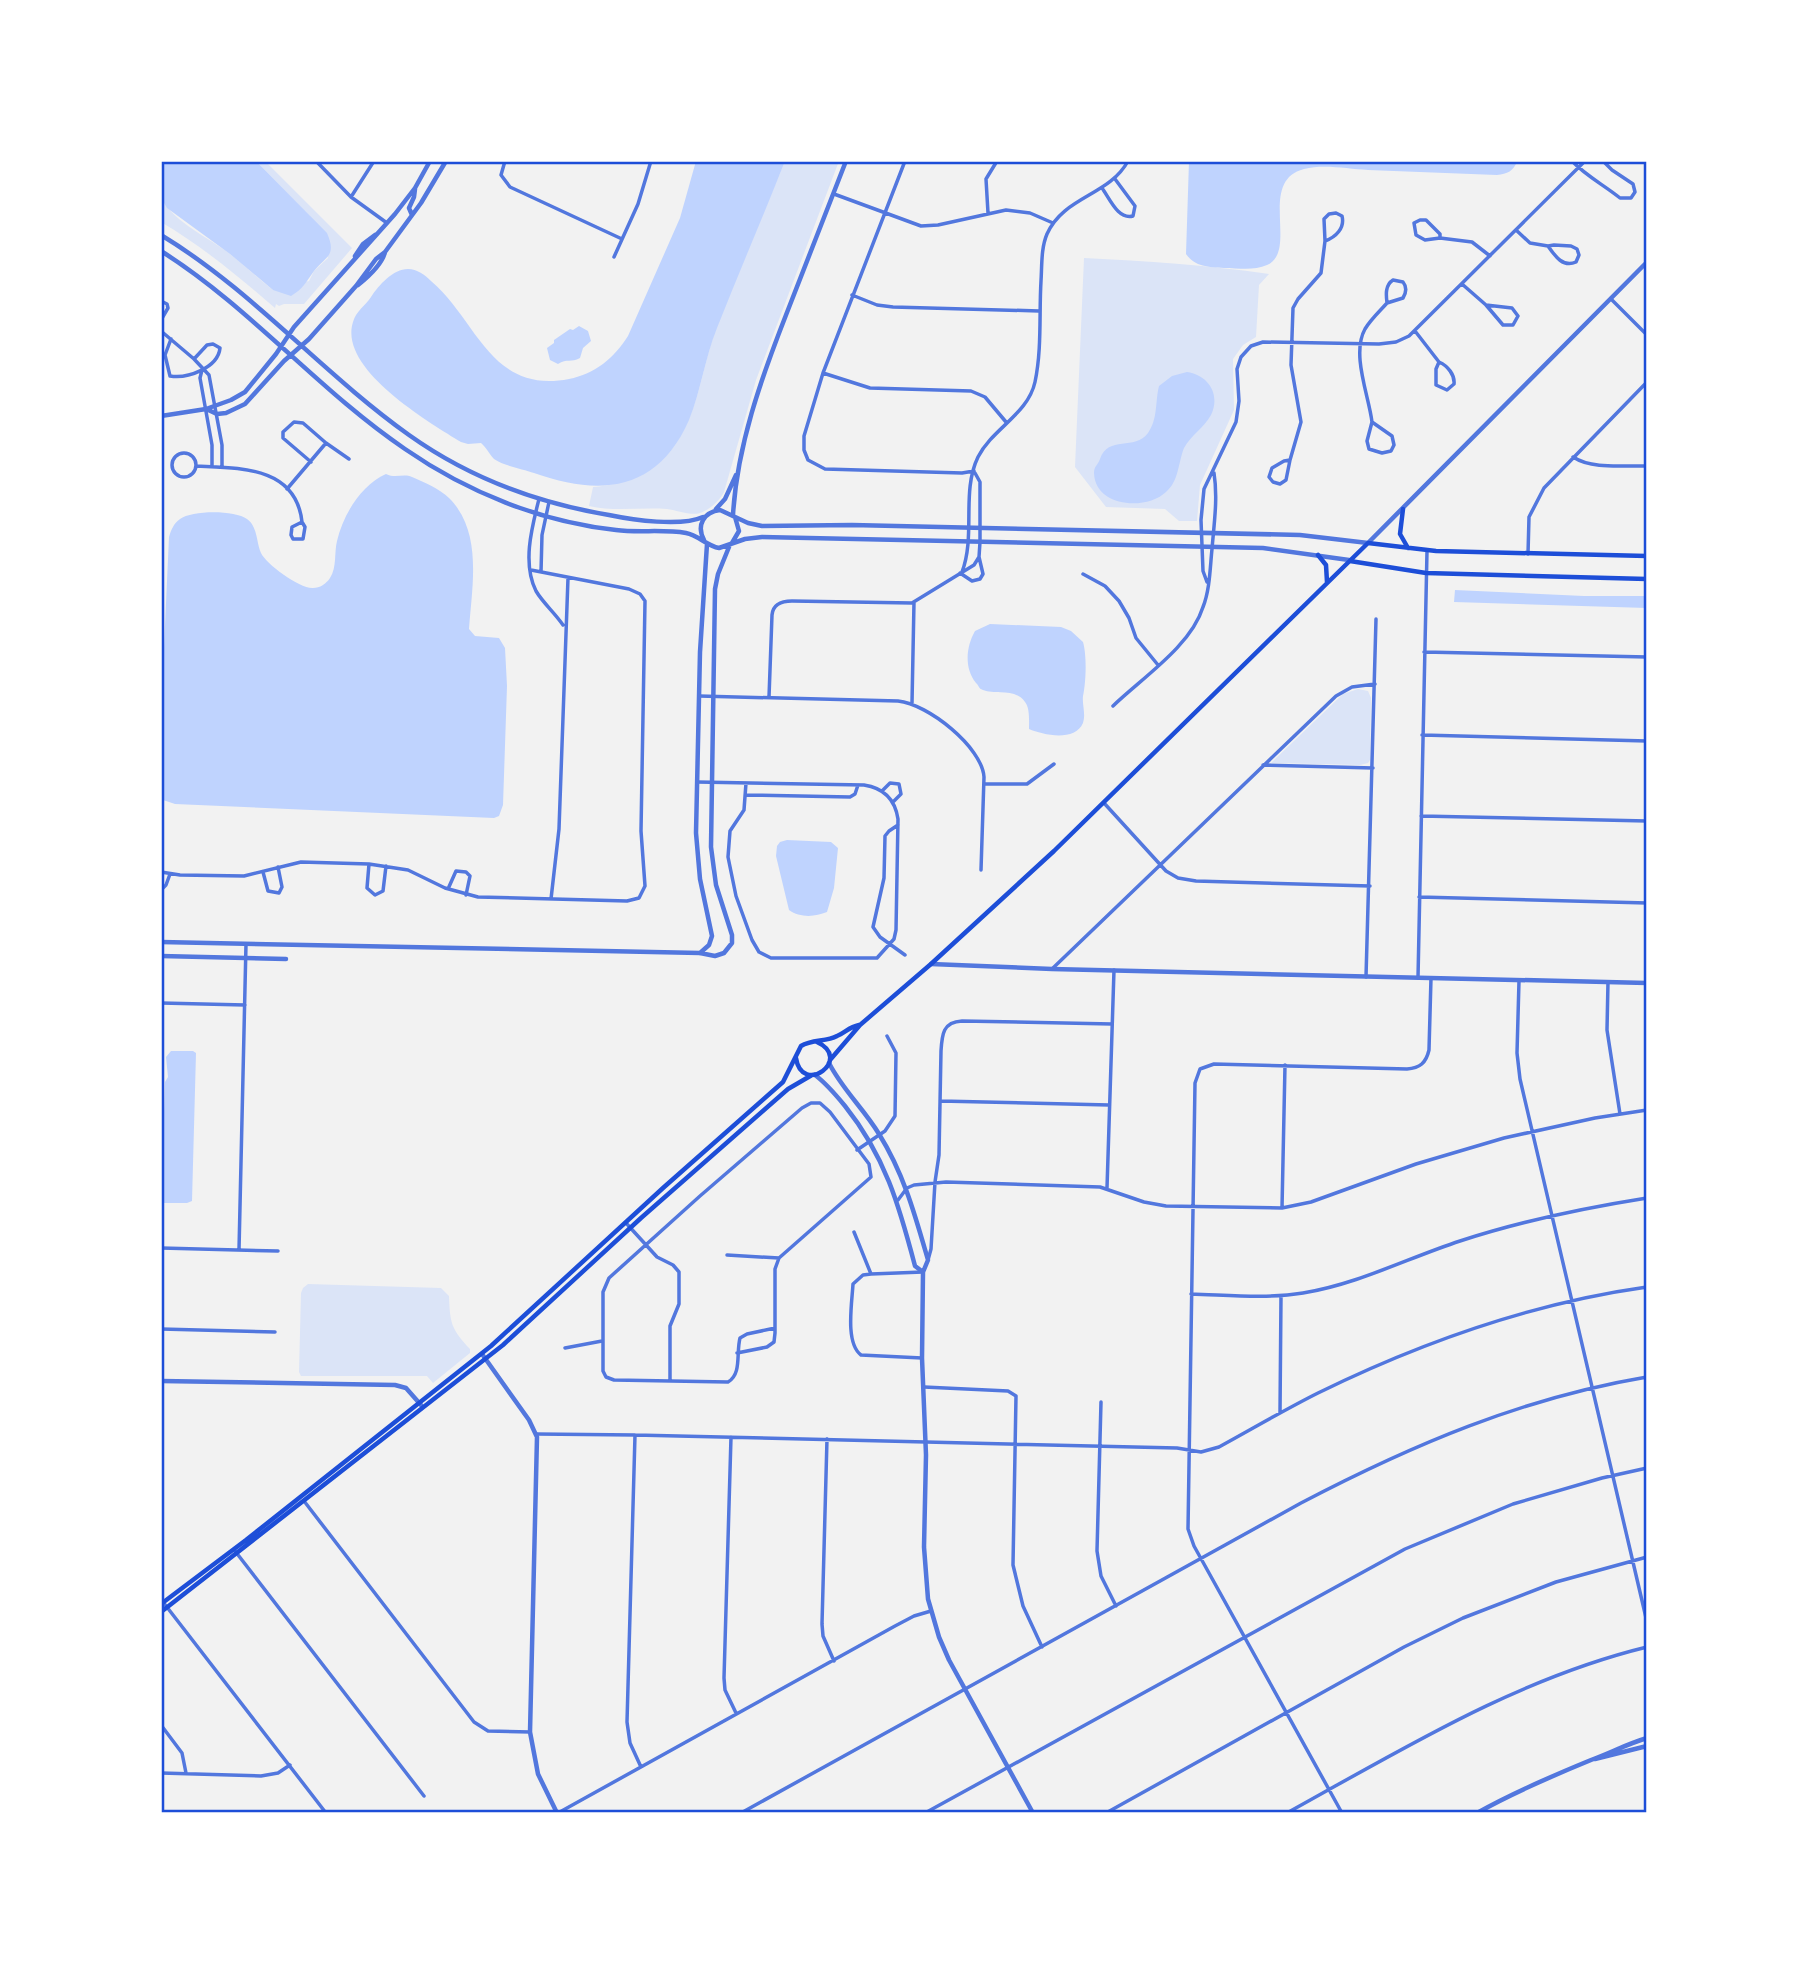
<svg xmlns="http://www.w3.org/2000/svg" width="1808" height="1974" font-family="Inter,sans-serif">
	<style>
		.green { fill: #dbe4f7 }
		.water { fill: #bfd3fe }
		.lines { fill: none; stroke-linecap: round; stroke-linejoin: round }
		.minor { stroke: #5277de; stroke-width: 3.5 }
		.tertiary { stroke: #5277de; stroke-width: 4.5 }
		.secondary { stroke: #1d4ed8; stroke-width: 4.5 }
		.neatline { fill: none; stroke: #1d4ed8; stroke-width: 2.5 }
	</style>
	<rect width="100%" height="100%" fill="#f2f2f2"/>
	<!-- green -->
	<path class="green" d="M256,161H265L352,248L304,304H284L279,306L276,304L275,308C238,276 203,247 161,222V198C175,223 208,237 230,254C245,266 258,278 273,290L309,281L314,271L328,258L310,216Z
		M785,161H839L756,380L724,492C719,501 711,509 700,513C691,516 676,510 667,509C641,507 614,512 589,506L593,487C624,485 657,472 675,445C699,410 702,367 716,329C738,273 762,217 785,161Z
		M1084,258C1146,261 1207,265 1269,274L1259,285L1256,337L1243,345L1233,359L1234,410L1200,485L1197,521H1179L1165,509L1106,507L1075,467Z
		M1358,689L1368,691L1371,698L1370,760L1368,763L1360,765L1271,763L1343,694Z
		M308,1284L441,1288L449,1296C450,1323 451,1329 470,1349V1353L433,1383L427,1376H301L299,1372L301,1293L303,1288Z"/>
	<!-- water -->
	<path class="water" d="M161,161H256L327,233C337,256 326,256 314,271C306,282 303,289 291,296L273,290L230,254L167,208L161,198Z
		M696,161H785C763,217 739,272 717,328C705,358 701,390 689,420C658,491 601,497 534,473C523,469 504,466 494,459C489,454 487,448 481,443L468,444L461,442C429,422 338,369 353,322C356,311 365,306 371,297C379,285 393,269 408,269C417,269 425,275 431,281C478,321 490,394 569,379C595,374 614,358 628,336L680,218Z
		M1189,161H1517C1514,171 1507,174 1497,175C1454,173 1411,172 1368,170C1348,169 1324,164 1304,169C1257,181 1299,251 1267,265C1254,271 1238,268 1224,268C1209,267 1195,267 1186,254Z
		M579,326L588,331L591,341L583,348L580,358C571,363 567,358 558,364L550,360L547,348L554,343V340L570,329L573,330Z
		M1187,372C1208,375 1221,394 1211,415C1204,428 1191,435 1184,448C1178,463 1179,481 1166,492C1146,511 1095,507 1094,473C1094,466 1098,465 1100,459C1108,435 1135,451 1148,433C1158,419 1155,402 1159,386L1172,376Z
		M386,474C396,479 403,473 412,477C424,482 440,489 449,498C483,532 472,586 469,629L475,636L499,638L505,648L507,686L503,805L499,816L494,818L175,804L163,800L161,796V713L169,537C171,530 174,523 180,519C192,510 235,510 247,519C258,527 256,542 261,553C266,564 300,589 313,588C320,588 326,584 330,578C337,567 334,553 337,541C343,515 361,485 386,474Z
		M1455,590L1584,596H1647V608L1454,602Z
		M990,624L1061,627L1071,631L1083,642C1087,656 1086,682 1083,696C1082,705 1086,714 1083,723C1075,742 1043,735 1029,729C1029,721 1030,708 1025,702C1016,688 996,695 983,690C978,688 980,687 976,683C964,668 966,647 975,631Z
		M787,840L831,842L838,848L834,888L827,912C815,917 800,918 789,910L776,856L777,846L780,842Z
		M171,1051H193L196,1053L192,1201L187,1203H164L161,1200L165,1082L168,1077L166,1057Z"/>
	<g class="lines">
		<!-- minor -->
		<path class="minor" d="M316,161L351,197L387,223
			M505,161L501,175L510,187L622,239
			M905,161L823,373L804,436V450L808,460L825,469L962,473L974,471
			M1572,161C1586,176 1604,185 1620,198H1631L1635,192L1633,184L1612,170L1603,161
			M1102,188C1110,199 1118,220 1133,216L1135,206L1115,179
			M834,194L921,226L938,225L1006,210L1030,213L1053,223
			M351,197L374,161
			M988,213L986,179L997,161
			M1336,213L1342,216C1345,228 1336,237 1325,241L1324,219L1329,214Z
			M1426,220L1440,234V238L1425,240L1416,235L1414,223L1420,220Z
			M1516,230L1530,243L1548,246
			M1440,238L1472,242L1490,256
			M1554,245L1571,246L1577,249L1579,255L1576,262C1563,268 1555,256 1548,246Z
			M614,257L638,204L651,161
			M1393,280L1403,282C1407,287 1406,293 1403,298L1387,303C1386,295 1385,285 1393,280Z
			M1462,284L1486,305
			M852,295L877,305L893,307L1039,311
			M1611,299L1647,335
			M161,301L167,304L168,308L161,320
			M1486,305L1512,308L1518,316L1513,325H1503Z
			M161,331L194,359L209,375L222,445V467
			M1415,331L1439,362C1448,366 1455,375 1454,384L1447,390L1436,385V369L1439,362
			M171,339L165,355L170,376C187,379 218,368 220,348L213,344L207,345L194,359
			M202,370L200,378L212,445V467
			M823,373L870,388L971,391L985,397L1006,422
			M1372,422C1369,396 1351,354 1365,329C1371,319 1380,311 1387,303
			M1372,422L1392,436L1394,445L1391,451L1382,453L1369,449L1367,441Z
			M326,443L349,459
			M172 465a12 12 0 1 1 24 0a12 12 0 1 1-24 0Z
			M1573,457C1593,470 1624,465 1647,466
			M1290,460L1301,422L1291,365L1293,308L1298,299L1321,273L1325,241
			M1290,460L1286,480L1280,484L1273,482L1269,477L1272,468L1284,461Z
			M197,466C239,468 296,466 302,522
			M287,489L326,443L303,423L294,422L283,432V438L311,462
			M539,499C532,527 522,563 536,591C543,603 555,613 563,625
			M302,522L305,527L303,539H293L291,535L292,527Z
			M1528,554L1529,517L1544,488L1647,382
			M541,572L542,535L549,502
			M962,572C976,535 961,492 978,457C993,428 1028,414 1035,382C1042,349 1039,314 1041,281C1042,265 1041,248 1047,234C1064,196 1109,196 1128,161
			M960,573L972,581L980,579L983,574L979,557
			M1083,574L1105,586L1119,601L1129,618L1136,638L1158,665
			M1207,582L1203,571L1201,520L1204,489L1236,422L1239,401L1237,369L1241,357L1251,346L1263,342L1379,344L1396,342L1409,336L1585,161
			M1424,652L1647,657
			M699,696L898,701C928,704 982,747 984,777L981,870
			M769,697L772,615C773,604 782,601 792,601L912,603L974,565L979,557L980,542V482L975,473
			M912,703L914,602
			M1113,706C1142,678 1191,646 1203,607C1210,589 1210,568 1212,549C1214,524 1218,498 1214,473
			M1422,735L1647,741
			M1263,765L1373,768
			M697,782L864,785C884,788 895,799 898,819L896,930L894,939L877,958H771L759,952L752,940L736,896L728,857L730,831L744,810L746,783
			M984,784H1027L1054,764
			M882,791L890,783L899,784L901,794L893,802
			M745,795L850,797L855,794L858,785
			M1104,803L1166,871L1178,878L1196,881L1370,886
			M1421,816L1647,821
			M898,825L889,831L885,836L884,878L873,927L880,937L905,955
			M369,864L367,888L375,895L383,891L386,866
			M161,872L180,875L244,876L301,862L369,864L408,870L445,888L478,897L627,901L639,898L645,886L641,831L645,601L640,594L629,589L531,570
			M263,872L268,891L279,893L282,887L278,867
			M448,889L456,871L466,872L470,876L466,895
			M161,890L166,885L170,874
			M1419,897L1647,903
			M551,899L559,829L568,578
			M1053,968L1336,696L1352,687L1375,684
			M1366,977L1376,619
			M1418,978L1427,551
			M1519,981L1517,1053L1520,1079L1647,1622
			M1608,982L1607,1030L1620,1114
			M161,1003L245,1005
			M940,1101L1109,1105
			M857,1150L885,1131L895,1116L896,1053L887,1036
			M1107,1188L1114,970
			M898,1200L907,1188L914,1185L946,1182L1100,1187L1144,1202L1166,1206L1282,1208L1311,1202L1416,1164L1504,1138L1595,1118L1647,1110
			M1282,1208L1285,1065
			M626,1223L657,1257L673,1265L679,1272V1304L670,1326V1381
			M854,1232L871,1274L863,1275L853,1284C852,1303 845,1343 861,1355L922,1358
			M161,1248L278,1251
			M239,1250L246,944
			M727,1255L779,1258
			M928,1260L931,1249L935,1182L939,1155L941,1051C942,1034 943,1022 962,1021L1112,1024
			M871,1274L923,1272
			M1191,1294C1228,1295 1267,1299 1303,1293C1358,1284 1408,1258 1460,1241C1521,1221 1584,1208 1647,1198
			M161,1329L275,1332
			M565,1348L602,1341
			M737,1353L767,1347L774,1342L775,1333V1269L779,1258L871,1177L869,1164L830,1112L820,1103H811L802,1108L700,1196L609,1278L603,1292V1371L606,1377L614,1380L728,1382C742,1374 736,1353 740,1338L747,1334L775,1328
			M924,1387L1008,1391L1016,1396L1013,1565L1023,1606L1042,1647
			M1101,1402L1097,1551L1101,1576L1116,1606
			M1280,1413L1281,1296
			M536,1434L635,1435L1177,1448L1201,1452L1219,1447C1252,1429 1284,1410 1318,1393C1420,1343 1533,1303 1647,1287
			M635,1435L627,1722L630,1743L641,1767
			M731,1437L724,1678L725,1690L736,1713
			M827,1439L822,1624L823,1636L834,1661
			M304,1501L474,1722L488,1731L530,1732
			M235,1551L424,1796
			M163,1602L326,1813
			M161,1725L182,1753L186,1773
			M161,1773L261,1776L278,1773L290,1765
			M558,1813L895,1626L914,1616L931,1611
			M741,1813L1301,1503C1412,1445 1522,1398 1647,1377
			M925,1813L1405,1549L1513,1504L1602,1478L1647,1468
			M1106,1813L1404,1647L1463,1618L1556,1582L1647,1557
			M1287,1813C1403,1749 1516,1679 1647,1647
			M1342,1813L1194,1546L1188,1529L1195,1083L1200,1069L1214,1064L1407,1069C1420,1068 1426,1063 1429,1050L1431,978"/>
		<!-- tertiary -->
		<path class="tertiary" d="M412,215L409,208L414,197L415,189
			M161,235C252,290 322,373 409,435C468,477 537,503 609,515C633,520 681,527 703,517
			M161,251C250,307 318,390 405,449C467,492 541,522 616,530C639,533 663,529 686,533C698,535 707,546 719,548L745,539L762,537L1263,548L1349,560
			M355,256L363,244L375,235
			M358,285C368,277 382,265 385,252L421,203L446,161
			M206,409L217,414L226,413L245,404L284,361L309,339L356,286L376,259L385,252
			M161,416L206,409L231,400L245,392L276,354L294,327L395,214L415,188L430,161
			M716,509L725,499L736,475
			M733,515C737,446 761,379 786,315C806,264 826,212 846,161
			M704,540C696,525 704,512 720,510L748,523L762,526L852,525L1300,535L1368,543L1647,262
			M732,543L739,531L735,517
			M161,942L700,953L715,956L724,953L732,943V935L716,885L711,847L715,589L718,574L729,547
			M700,953L709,945L712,936L700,879L696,833L700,652L707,544
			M161,956L286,959
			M931,964L1052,969L1647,983
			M829,1063C842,1089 864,1109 879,1134C904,1174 915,1215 928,1260L923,1272L922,1358L926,1455L924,1547L928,1599L939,1637L949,1660L1033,1813
			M815,1075C827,1084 836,1095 845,1106C885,1156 899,1205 915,1266L923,1272
			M482,1354L529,1420L537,1437L530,1732L538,1774L557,1813
			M161,1381L395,1385L406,1388L421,1405
			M1595,1759L1647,1746
			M1477,1813C1514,1792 1552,1776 1591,1760C1610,1753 1627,1744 1647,1738"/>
		<!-- secondary -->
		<path class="secondary" d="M1403,509L1400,534L1408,548
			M1318,555L1326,565L1327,582
			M1350,561L1426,573L1647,579
			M796,1058C802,1097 854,1059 817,1042
			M830,1060L860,1025L931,964L1054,851L1368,543L1436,551L1647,556
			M161,1604L246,1540L491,1346L663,1188L783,1082L801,1046C812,1039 826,1042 837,1036C846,1032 849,1027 859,1025
			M161,1612L503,1345L641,1218L788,1089L812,1075"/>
	</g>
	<!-- border -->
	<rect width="1808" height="1974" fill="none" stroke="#ffffff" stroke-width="326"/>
	<rect x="163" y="163" width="1482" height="1648" class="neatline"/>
</svg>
